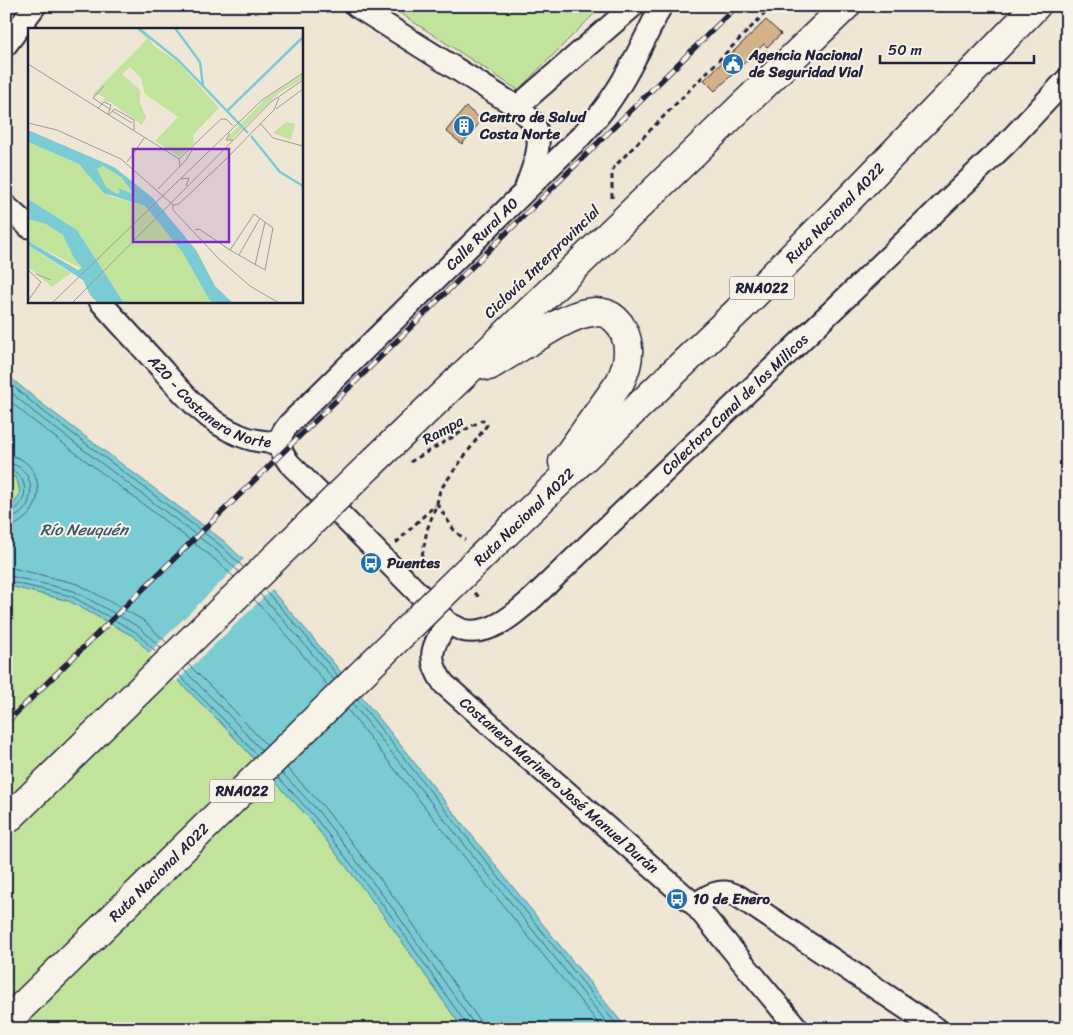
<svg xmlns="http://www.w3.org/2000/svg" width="1073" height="1035" font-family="Sriracha,sans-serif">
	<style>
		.green { fill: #c2e39c; stroke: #72826c }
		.water { fill: #7acbd4; stroke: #578797 }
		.pier { fill: #f0e6d5 }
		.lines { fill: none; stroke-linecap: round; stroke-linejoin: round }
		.shore { stroke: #456678; stroke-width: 1 }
		.building { fill: #d4b287; stroke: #22223b }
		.minor-casing { stroke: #22223b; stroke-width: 25 }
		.highway-casing { stroke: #22223b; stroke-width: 31 }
		.path { stroke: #22223b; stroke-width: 3; stroke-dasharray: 5 4; stroke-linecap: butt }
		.minor { stroke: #f7f3e8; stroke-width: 21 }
		.highway { stroke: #f7f3e8; stroke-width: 28 }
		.rail-casing { stroke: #22223b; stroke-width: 5.5 }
		.rail { stroke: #f7f3e8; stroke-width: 4; stroke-dasharray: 11; stroke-linecap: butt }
		.highway-bridge-casing { stroke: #22223b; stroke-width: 31; stroke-linecap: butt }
		.highway-bridge { stroke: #f7f3e8; stroke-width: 28 }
		.labels { text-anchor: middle; stroke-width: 4; stroke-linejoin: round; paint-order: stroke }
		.shield { fill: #f7f3e8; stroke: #62616f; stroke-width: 1 }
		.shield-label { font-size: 14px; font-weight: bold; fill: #22223b }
		.poi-label { font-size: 15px; font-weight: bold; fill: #22223b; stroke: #f7f3e8; text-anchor: start }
		.street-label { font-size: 15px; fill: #22223b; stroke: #f7f3e8 }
		.water-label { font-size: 16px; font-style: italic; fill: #3c5569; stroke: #f7f3e8 }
		.inset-river { fill: none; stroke: #7acbd4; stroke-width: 2.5 }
		.inset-road { fill: none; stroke: #9e9897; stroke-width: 1 }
		.view { fill: #7b2cbf; fill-opacity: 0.15; stroke: #7b2cbf; stroke-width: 2.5 }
		.inset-edge { fill: none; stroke: #22223b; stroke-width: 2.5 }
	</style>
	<rect width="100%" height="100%" fill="#f0e6d5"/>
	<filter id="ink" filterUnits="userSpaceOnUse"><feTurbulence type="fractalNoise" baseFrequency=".02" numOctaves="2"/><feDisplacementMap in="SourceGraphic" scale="10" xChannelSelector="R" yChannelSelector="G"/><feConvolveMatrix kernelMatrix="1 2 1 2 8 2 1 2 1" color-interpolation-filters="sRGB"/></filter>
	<g filter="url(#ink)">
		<!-- green -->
		<path class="green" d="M389,6H602L518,90Z
			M6,473L16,478C22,492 21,500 6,508Z
			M6,585L69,601L133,636L218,720L309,818L385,917L463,1029H6Z"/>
		<!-- water -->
		<path class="water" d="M6,374L42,404L224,541L254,570L307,631L383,723L500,871L627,1029H463L385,917L309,818L218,720L133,636L69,601L6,585V508C21,500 22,492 16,478L6,473Z"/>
		<!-- pier -->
		<path class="pier" d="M245,558L273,588L176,682L148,654Z"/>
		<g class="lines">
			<!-- shore -->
			<path class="shore" d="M6,380L39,408L220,545L244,568
				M6,388L35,413L216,550L239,572
				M6,398L31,419L211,556L234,577
				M6,455C39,456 49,500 24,519C18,524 14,526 6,527
				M6,463C40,465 38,517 6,519
				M6,469C32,472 30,510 6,513
				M6,567L12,568L78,584L143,620L167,643
				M6,575L74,591L139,627L161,648
				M6,581L71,596L136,632L157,653
				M264,589L304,634L338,676
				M260,594L299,638L334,680
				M254,599L293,643L328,686
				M188,664L231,707L267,746
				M183,669L226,712L262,751
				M178,674L221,717L257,755
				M357,699L496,874L620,1029
				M353,704L491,878L612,1029
				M347,709L485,883L603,1029
				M287,768L323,806L400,905L477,1017L480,1022V1029
				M282,773L318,811L394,910L471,1020L473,1029
				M278,777L313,815L389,913L466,1024L467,1029"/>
		</g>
		<!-- building -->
		<path class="building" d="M766,20L781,34L767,47L764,44L715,91L704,80Z
			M466,107L482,120L462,144L446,131Z"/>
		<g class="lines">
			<!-- minor casing -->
			<g class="minor-casing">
				<g id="minor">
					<path d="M356,6L517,107C522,111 528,116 532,121C546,140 533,167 526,187"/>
					<path id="s1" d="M661,6C646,36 632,68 613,96C604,110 593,123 581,136L289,424C277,437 278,449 289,463L448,623C453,625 457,628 462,630C490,637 515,614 534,597L1006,144L1067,79"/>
					<path d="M6,45L35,6"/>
					<path d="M517,107L633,6"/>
					<path d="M6,206L29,227"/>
					<path id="s2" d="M100,301C119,323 139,344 159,366C182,392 206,422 239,435C252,441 266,442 280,443"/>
					<path id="s3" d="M448,623C431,646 426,659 444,684L695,905L798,1029"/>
					<path d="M695,905C704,898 714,891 726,892C729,892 734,895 738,896L937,1029"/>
				</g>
			</g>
			<!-- highway casing -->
			<g class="highway-casing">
				<g id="highway">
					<path d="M489,366C504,357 518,348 532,340C557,325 603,291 623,330C632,348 628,366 620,382L563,462"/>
					<path d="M370,465L846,6"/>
					<path id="s4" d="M478,560L741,308L852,196L1036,6"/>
				</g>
			</g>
			<!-- path -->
			<path class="path" d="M612,198V173L614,167L772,6
				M410,462L482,420L487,425L440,490L437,503L427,530L420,567
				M437,504L454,530L465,540
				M396,543L435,505
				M475,593L481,599"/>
			<!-- minor -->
			<use href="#minor" class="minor"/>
			<!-- highway -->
			<use href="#highway" class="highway"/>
			<!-- rail casing -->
			<g class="rail-casing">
				<path id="rail" d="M6,723L358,379L737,6"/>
			</g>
			<!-- rail -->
			<use href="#rail" class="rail"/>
			<!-- highway-bridge casing -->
			<g class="highway-bridge-casing">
				<g id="highway-bridge">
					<path d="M6,821L370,465"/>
					<path id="s5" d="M6,1022L478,560"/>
				</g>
			</g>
			<!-- highway-bridge -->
			<use href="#highway-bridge" class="highway-bridge"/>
		</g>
	</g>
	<!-- icons -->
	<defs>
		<g id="civic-disc" transform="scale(1.125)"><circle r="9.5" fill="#1f6fb2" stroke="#f7f3e8"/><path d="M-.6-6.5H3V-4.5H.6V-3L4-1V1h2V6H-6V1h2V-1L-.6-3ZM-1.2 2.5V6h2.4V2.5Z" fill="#fff"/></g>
		<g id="building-disc" transform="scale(1.125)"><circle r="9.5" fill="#1f6fb2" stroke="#f7f3e8"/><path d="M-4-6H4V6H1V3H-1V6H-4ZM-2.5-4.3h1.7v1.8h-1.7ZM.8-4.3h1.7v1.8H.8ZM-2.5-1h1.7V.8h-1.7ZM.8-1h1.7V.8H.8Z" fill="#fff"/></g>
		<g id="bus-disc" transform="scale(1.125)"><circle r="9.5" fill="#1f6fb2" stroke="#f7f3e8"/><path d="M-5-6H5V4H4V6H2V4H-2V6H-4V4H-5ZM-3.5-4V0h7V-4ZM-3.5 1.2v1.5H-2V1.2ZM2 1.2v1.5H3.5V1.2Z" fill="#fff"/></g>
	</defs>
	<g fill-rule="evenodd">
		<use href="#civic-disc" x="733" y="64"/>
		<use href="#building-disc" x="464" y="126"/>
		<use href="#bus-disc" x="371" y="563"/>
		<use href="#bus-disc" x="677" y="899"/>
	</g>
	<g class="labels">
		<!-- shield labels -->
		<g class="shield">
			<rect x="729.5" y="276.5" width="65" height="23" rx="4"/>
			<rect x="209.5" y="779.5" width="65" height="23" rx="4"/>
		</g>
		<g class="shield-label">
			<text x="762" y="293">RNA022</text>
			<text x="242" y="796">RNA022</text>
		</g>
		<!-- poi labels -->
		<g class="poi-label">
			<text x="749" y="60">Agencia Nacional<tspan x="749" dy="17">de Seguridad Vial</tspan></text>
			<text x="480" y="122">Centro de Salud<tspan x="480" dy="17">Costa Norte</tspan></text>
			<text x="387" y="568">Puentes</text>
			<text x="693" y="904">10 de Enero</text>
		</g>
		<!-- street labels -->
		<g class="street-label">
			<text dy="5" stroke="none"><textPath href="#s4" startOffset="498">Ruta Nacional A022</textPath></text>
			<text transform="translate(482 234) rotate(-45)" y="5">Calle Rural A0</text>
			<text transform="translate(542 262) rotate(-44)" y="5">Ciclovía Interprovincial</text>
			<text dy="5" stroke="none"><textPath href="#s2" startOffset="152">A20 - Costanera Norte</textPath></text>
			<text dy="5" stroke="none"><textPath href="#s1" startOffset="1209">Colectora Canal de los Milicos</textPath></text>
			<text transform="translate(443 430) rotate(-29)" y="5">Rampa</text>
			<text transform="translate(524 517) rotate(-44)" y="5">Ruta Nacional A022</text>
			<text dy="5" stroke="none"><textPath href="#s3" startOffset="221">Costanera Marinero José Manuel Durán</textPath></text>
			<text dy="5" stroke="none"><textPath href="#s5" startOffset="214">Ruta Nacional A022</textPath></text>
		</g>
		<!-- water labels -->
		<g class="water-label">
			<text x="84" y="535">Río Neuquén</text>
		</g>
	</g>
	<!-- overview -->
	<g transform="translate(28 28)">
		<rect width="275" height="275" fill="#f0e6d5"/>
		<path d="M108,0H115L126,18L150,34L191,80L165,107L166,115L151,129L127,113L150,89L117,66L113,50L102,39L94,46L112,62V75L118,89L114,97L82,74L75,73L77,70L70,66L68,69L64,67L119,11ZM275,46V51L251,65L202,113L199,110L237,71ZM258,94L267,96L263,112L245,105ZM0,114L51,136L82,168L117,178L155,225L185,275H96L49,202L0,171ZM74,137L93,149L106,166L91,160L92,165L89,166L78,159L69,141ZM0,191L18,196L36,207L54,241L0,213ZM0,217L16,228L43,245L24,259L0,239Z" fill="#c2e39c"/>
		<path d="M0,102L86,139L125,170L168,222L187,258L205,275H185L181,271L155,225L117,178L76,165L51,136L0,114ZM75,138L93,149L106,166L90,160L92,165L89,166L78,159L69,141ZM0,171L49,202L96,275H70L62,267L55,252L0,217V213L50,242L54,240L46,230L35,207L18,196L0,191Z" fill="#7acbd4" fill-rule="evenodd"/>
		<path class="inset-river" d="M110,0L150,32L220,105M147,0L172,34L175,58M199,83L275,9M223,108L252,144L275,158"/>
		<path class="inset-road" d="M0,36L151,131L152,138M76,58L65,70L83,82M70,80L76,74L83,77L80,86M248,81L275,61M84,83L104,95M81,87L86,81L94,85L106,92V102M0,95L29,102L93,131L145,177M232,95L245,110L275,118M202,105L198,112H205M151,131L193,91H198L205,98M99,134L117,109M153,151L161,150L158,158M130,161L158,132L166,119M145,177L151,176L196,133L246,82L251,70M145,177V182L191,231L222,258L251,275M167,202L171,201L202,222L237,242L245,200L226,186L202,222M211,227L232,190M227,237L237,194M0,242L13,254L0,273M8,246L23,252M24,275L234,72L275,45M44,275L243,74L275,52"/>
		<path class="view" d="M105,121H201V214H105Z"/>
		<rect width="275" height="275" class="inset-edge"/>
	</g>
	<!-- margin -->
	<rect width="1073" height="1035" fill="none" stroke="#f7f3e8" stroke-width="25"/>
	<rect x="12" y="12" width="1048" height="1010" fill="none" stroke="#22223b" stroke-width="2" filter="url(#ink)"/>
	<!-- scale -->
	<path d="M880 55v8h154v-8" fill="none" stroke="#22223b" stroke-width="2.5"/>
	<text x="888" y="55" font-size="15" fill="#22223b" stroke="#f7f3e8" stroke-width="4" paint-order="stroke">50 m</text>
</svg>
